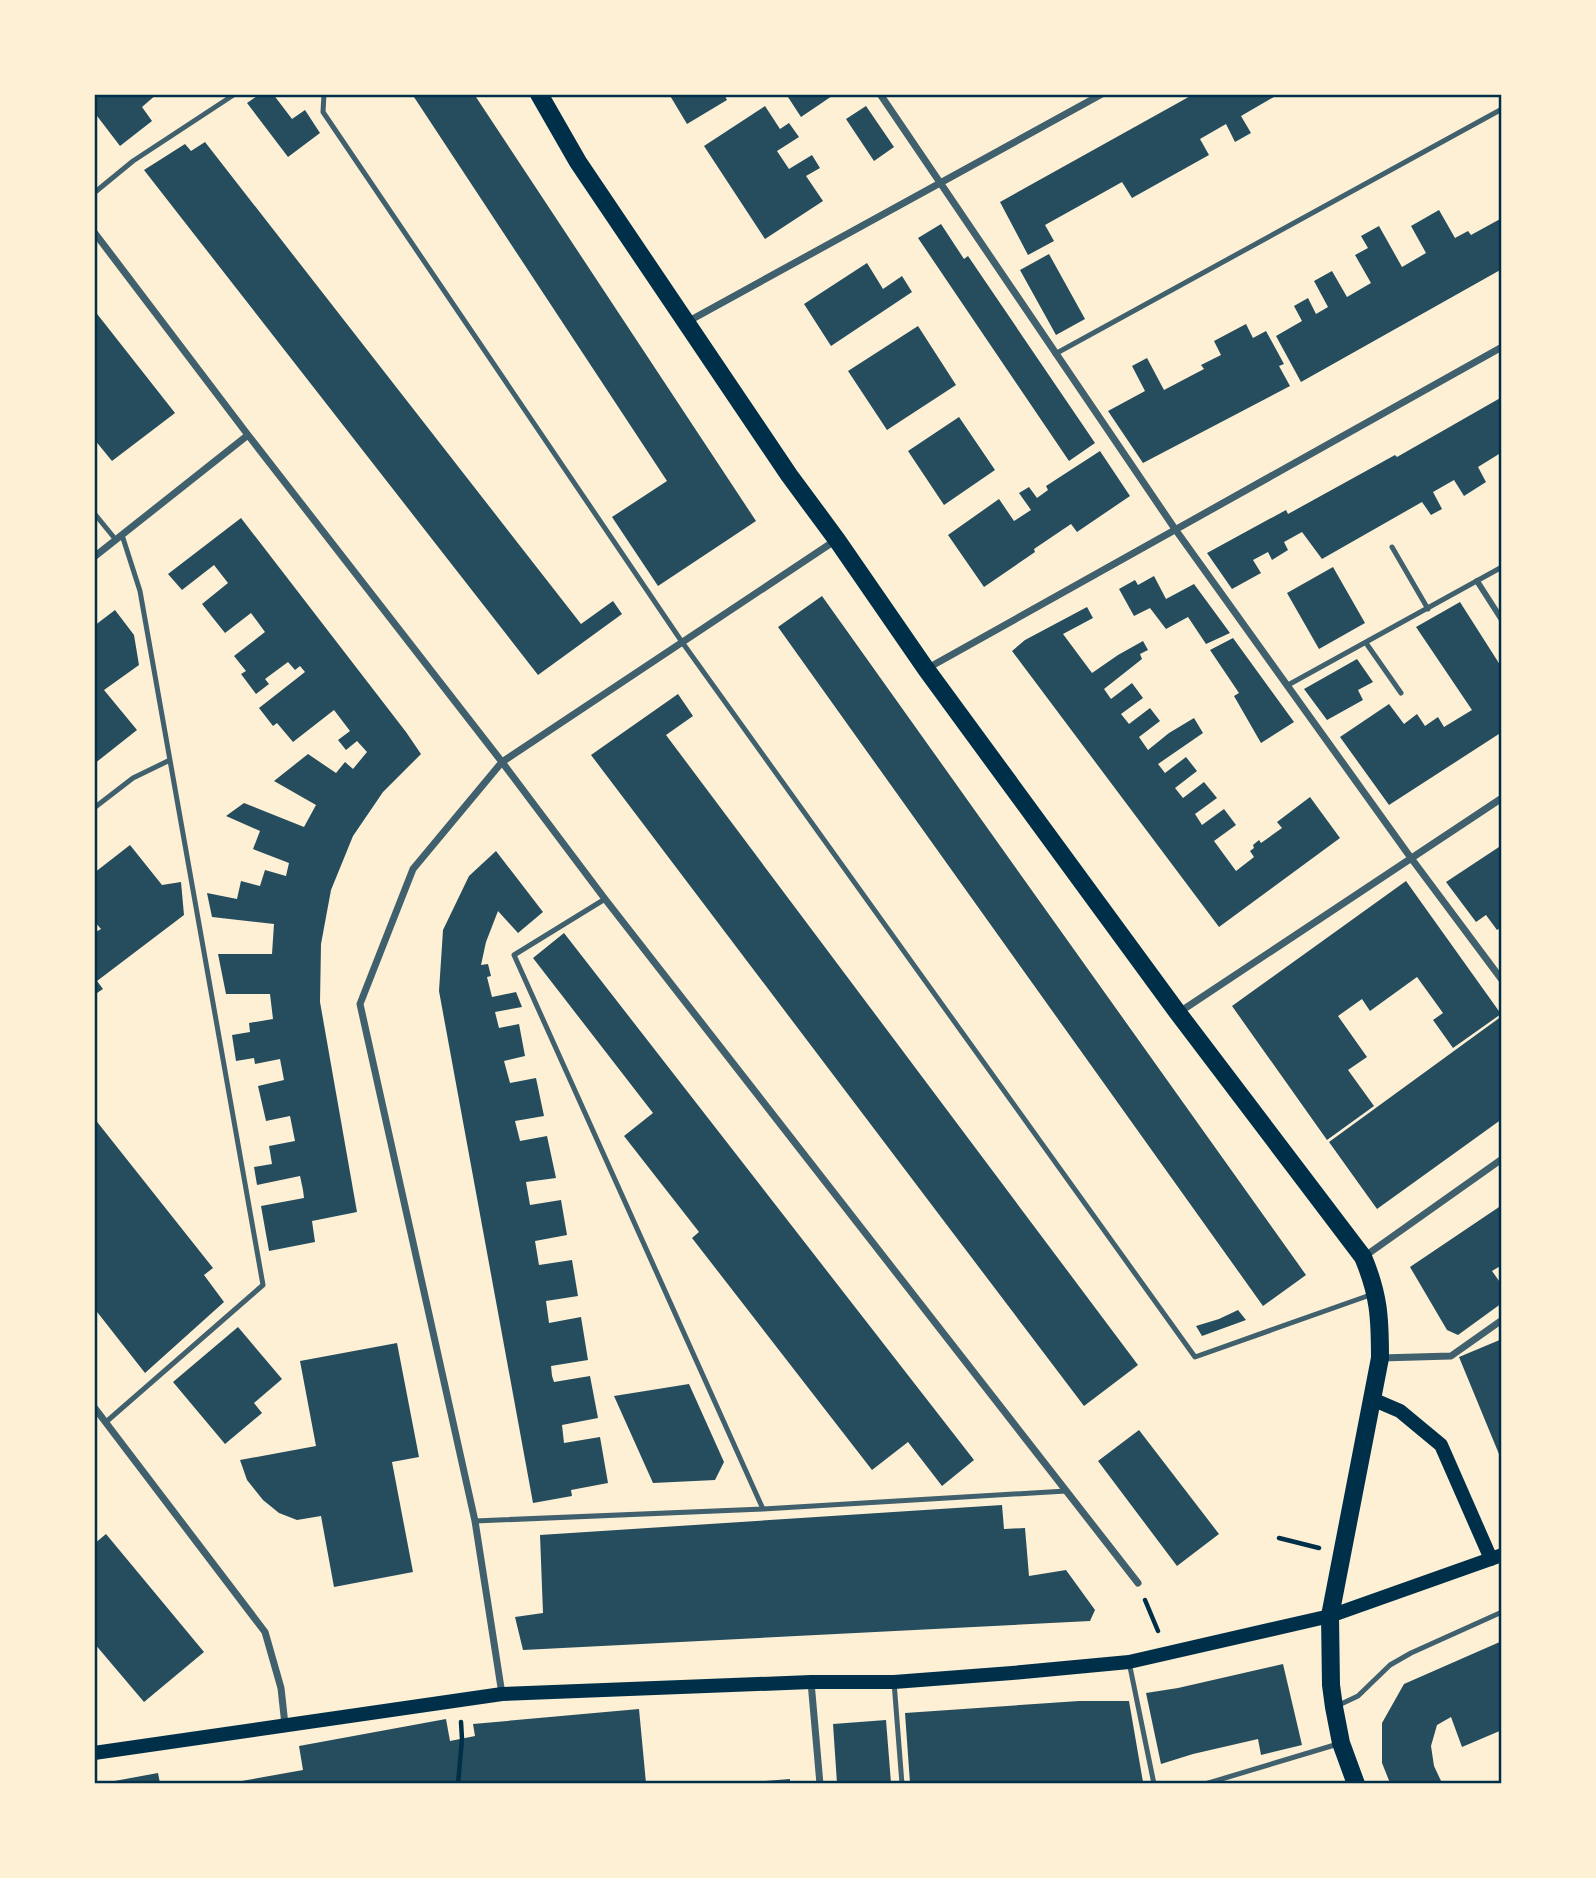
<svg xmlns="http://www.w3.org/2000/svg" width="1596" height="1878" font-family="'IBM Plex Serif',serif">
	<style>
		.building { fill: #264d5e }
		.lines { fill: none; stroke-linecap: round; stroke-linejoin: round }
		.path { stroke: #003049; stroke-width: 4.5 }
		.service { stroke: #3f606c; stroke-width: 5 }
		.pedestrian { stroke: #3f606c; stroke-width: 6 }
		.minor { stroke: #3f606c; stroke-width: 7 }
		.secondary { stroke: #003049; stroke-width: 14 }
		.primary { stroke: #003049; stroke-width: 18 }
		.neatline { fill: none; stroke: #003049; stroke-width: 2.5 }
	</style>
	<rect width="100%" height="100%" fill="#fdf0d5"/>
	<!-- building -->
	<path class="building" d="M94,94H157L142,107L152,121L120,146L94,112Z
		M260,94H273L292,119L305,110L320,133L288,157L247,103Z
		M412,94H474L756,521L658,586L612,517L667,481Z
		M669,94H724L727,100L687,124Z
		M786,94H835L801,117Z
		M1194,94H1279L1241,116L1251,133L1235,142L1226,124L1200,139L1209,155L1132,198L1122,182L1097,196L1045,225L1054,241L1028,255L1000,202Z
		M765,106L780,129L789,123L799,137L777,151L789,169L812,155L820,168L806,176L823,201L765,239L704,146Z
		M866,106L894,147L874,161L846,119Z
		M205,142L581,624L613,601L622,614L538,675L144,170L185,144L191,151Z
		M1439,210L1455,238L1468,231L1471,235L1502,218V269L1301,382L1276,336L1302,321L1294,306L1308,298L1316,314L1328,307L1314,281L1332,271L1347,297L1371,283L1355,255L1368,248L1361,236L1379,226L1402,267L1426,253L1411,226Z
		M941,224L964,259L968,256L1095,443L1069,461L918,238Z
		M1049,254L1085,319L1056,335L1020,270Z
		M867,263L883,289L902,276L912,292L831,346L804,304Z
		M94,310L175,413L112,461L94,439Z
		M1246,324L1253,338L1266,331L1284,364L1279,366L1290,386L1143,463L1108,411L1145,391L1132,366L1147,358L1164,390L1204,369L1201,365L1221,355L1214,341Z
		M918,326L956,385L887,430L848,371Z
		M1502,397V458L1499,454L1478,467L1486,482L1464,496L1454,480L1433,492L1442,509L1431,515L1422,502L1322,559L1302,532L1284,542L1288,550L1272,560L1268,552L1253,560L1261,573L1232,589L1207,553L1286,510L1288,514L1395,455L1397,457Z
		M959,417L995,470L944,505L908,451Z
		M1100,451L1130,496L1077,532L1071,524L1034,549L1035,552L984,587L948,535L999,499L1014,521L1031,510L1019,493L1029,487L1037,498L1048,490L1046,486Z
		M241,518L406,732L421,754L383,792L353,836L331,890L321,944L320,1002L357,1212L312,1221L315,1242L269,1251L261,1206L304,1198L303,1190L300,1176L257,1185L254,1167L272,1164L269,1146L295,1141L290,1116L266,1121L258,1086L284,1080L280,1059L255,1064L254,1058L236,1061L232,1035L250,1032L249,1023L273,1019L270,994H226L218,954H272L274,924L212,917L207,893L237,899L241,881L260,886L265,870L286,876L289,863L253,849L260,831L226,816L244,803L304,827L316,805L274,781L308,754L336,773L345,762L353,769L367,752L357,741L346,750L338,740L350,731L334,710L293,742L277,723L273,726L259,708L305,672L300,666L295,670L288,662L265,679L269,684L256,694L241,674L246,671L234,656L265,632L251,613L225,633L213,618L202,604L228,583L214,565L182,590L168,574Z
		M1333,567L1365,623L1319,649L1287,593Z
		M1154,576L1166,599L1194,584L1230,633L1206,644L1188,617L1166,629L1150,608L1134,616L1119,589L1135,580L1138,585Z
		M822,596L1306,1275L1263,1306L778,627Z
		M1460,602L1502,668V732L1389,805L1340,737L1389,704L1404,724L1417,714L1425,726L1438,717L1444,727L1472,710L1416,627Z
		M1087,607L1093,618L1063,634L1092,673L1118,655L1143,641L1148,650L1140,654L1142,659L1104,689L1111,699L1132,683L1143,698L1121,714L1129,724L1150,708L1160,721L1139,737L1148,750L1169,733L1194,718L1203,733L1158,764L1165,773L1186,757L1197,771L1175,788L1183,798L1204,782L1217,798L1195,814L1202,825L1224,809L1236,825L1214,841L1236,871L1254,857L1250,851L1254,848L1253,845L1259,840L1261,843L1282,828L1277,822L1310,797L1340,838L1219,927L1012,651L1025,640Z
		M115,610L134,635L139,665L104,690L137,730L94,764V626Z
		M1233,638L1294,722L1261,743L1234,696L1239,693L1210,650Z
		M1357,659L1373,682L1358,690L1363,700L1327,720L1304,689Z
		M678,694L693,716L666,735L1138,1365L1084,1406L591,755Z
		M130,845L162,885L181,882L184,915L97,981L103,989L94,995V933L101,929L94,921V873Z
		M1502,845V927L1497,930L1486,915L1476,922L1446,882Z
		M496,851L543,912L518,933L498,911L486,942L481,965L488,964L491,976L487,977L492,997L516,992L522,1007L495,1012L499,1028L519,1024L525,1056L504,1061L510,1083L536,1078L544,1116L515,1121L520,1141L547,1136L556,1178L526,1182L530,1205L561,1200L567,1235L535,1241L539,1265L572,1260L578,1296L546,1301L549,1323L581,1317L588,1360L551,1366L552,1376L554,1382L590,1376L598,1418L562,1425L564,1443L600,1437L608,1483L571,1490L572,1496L533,1503L439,991L443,930L469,876Z
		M1406,881L1501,1014L1453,1048L1433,1020L1443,1013L1417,977L1370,1011L1362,999L1338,1016L1367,1057L1348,1070L1374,1106L1327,1140L1232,1006Z
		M564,933L974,1460L942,1486L908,1442L872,1470L692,1238L699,1232L624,1136L653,1113L533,958Z
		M1502,1016V1119L1377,1209L1329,1142Z
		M94,1118L213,1268L204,1275L224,1302L145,1373L94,1308Z
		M1502,1205V1265L1492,1271L1502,1285V1303L1458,1335L1447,1330L1410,1267Z
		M1238,1310L1246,1320L1202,1336L1196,1326L1219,1319Z
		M238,1327L282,1379L254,1403L262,1413L225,1444L173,1382Z
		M1502,1339V1459H1501L1459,1357Z
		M397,1343L419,1457L392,1462L413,1572L334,1587L321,1516L297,1520L279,1513L263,1500L247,1480L240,1460L316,1446L300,1361Z
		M689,1384L724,1462L715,1480L653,1483L614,1396Z
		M1139,1430L1219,1534L1177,1566L1098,1461Z
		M1002,1505L1004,1529L1025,1528L1029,1576L1066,1570L1095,1610L1090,1621L523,1650L515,1617L543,1613L540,1535Z
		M106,1534L204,1652L144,1702L94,1643V1544Z
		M1502,1641V1730L1462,1747L1451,1717L1437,1725L1431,1746L1434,1766L1442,1783H1390L1382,1763V1723L1404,1684Z
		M1283,1664L1302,1745L1261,1755L1258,1739L1193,1754L1161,1764L1146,1693L1178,1688Z
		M1079,1701H1129L1143,1782L910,1783L905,1713Z
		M639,1709L646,1783H236V1782L303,1770L299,1746L446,1719L450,1741L475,1736L473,1724Z
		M886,1720L891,1783H837L833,1724Z
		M158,1773L160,1783H110L109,1782Z
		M790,1779V1783H753V1782Z"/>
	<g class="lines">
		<!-- path -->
		<path class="path" d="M1279,1538L1319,1548
			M1145,1600L1158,1631
			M458,1784L462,1739L461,1722"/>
		<!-- service -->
		<path class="service" d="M324,94L323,112L682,642L1195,1357L1373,1294
			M94,193L133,161L235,94
			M1055,354L1502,109
			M94,513L116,540
			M1392,547L1428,609
			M1366,643L1401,693
			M1288,685L1502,567
			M94,808L133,778L170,760
			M605,899L514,955L763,1509L1066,1491
			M106,1422L263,1285L140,591L122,535
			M475,1521L763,1509
			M1129,1662L1154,1784
			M894,1682L902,1784
			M1339,1705L1358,1696L1390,1665L1411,1653L1502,1612
			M1205,1784L1338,1744"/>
		<!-- pedestrian -->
		<path class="pedestrian" d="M1477,581L1502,620"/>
		<!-- minor -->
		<path class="minor" d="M880,94L1175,529L1411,858L1502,980
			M94,232L248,435L502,762L605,899L1138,1583
			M687,322L1102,94
			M94,557L248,435
			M928,668L1502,347
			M1178,1013L1502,798
			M1365,1256L1502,1159
			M1381,1358L1451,1356L1502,1320
			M94,1407L265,1632L281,1688L285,1725
			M811,1682L820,1784
			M502,1694L475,1521L360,1004L413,869L502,762L836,540"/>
		<!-- secondary -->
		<path class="secondary" d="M1372,1399L1400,1411L1441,1445L1491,1559
			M94,1753L502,1694L811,1682H894L1012,1673L1129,1662L1330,1616L1502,1555"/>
		<!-- primary -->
		<path class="primary" d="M539,94L578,162L789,475L837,540L926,669L1178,1013L1363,1257C1379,1295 1380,1318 1380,1358L1330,1616L1331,1685L1334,1707L1341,1743L1356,1784"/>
	</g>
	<!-- border -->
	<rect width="1596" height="1878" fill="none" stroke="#fdf0d5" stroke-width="192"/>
	<rect x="96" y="96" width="1404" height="1686" class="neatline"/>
</svg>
